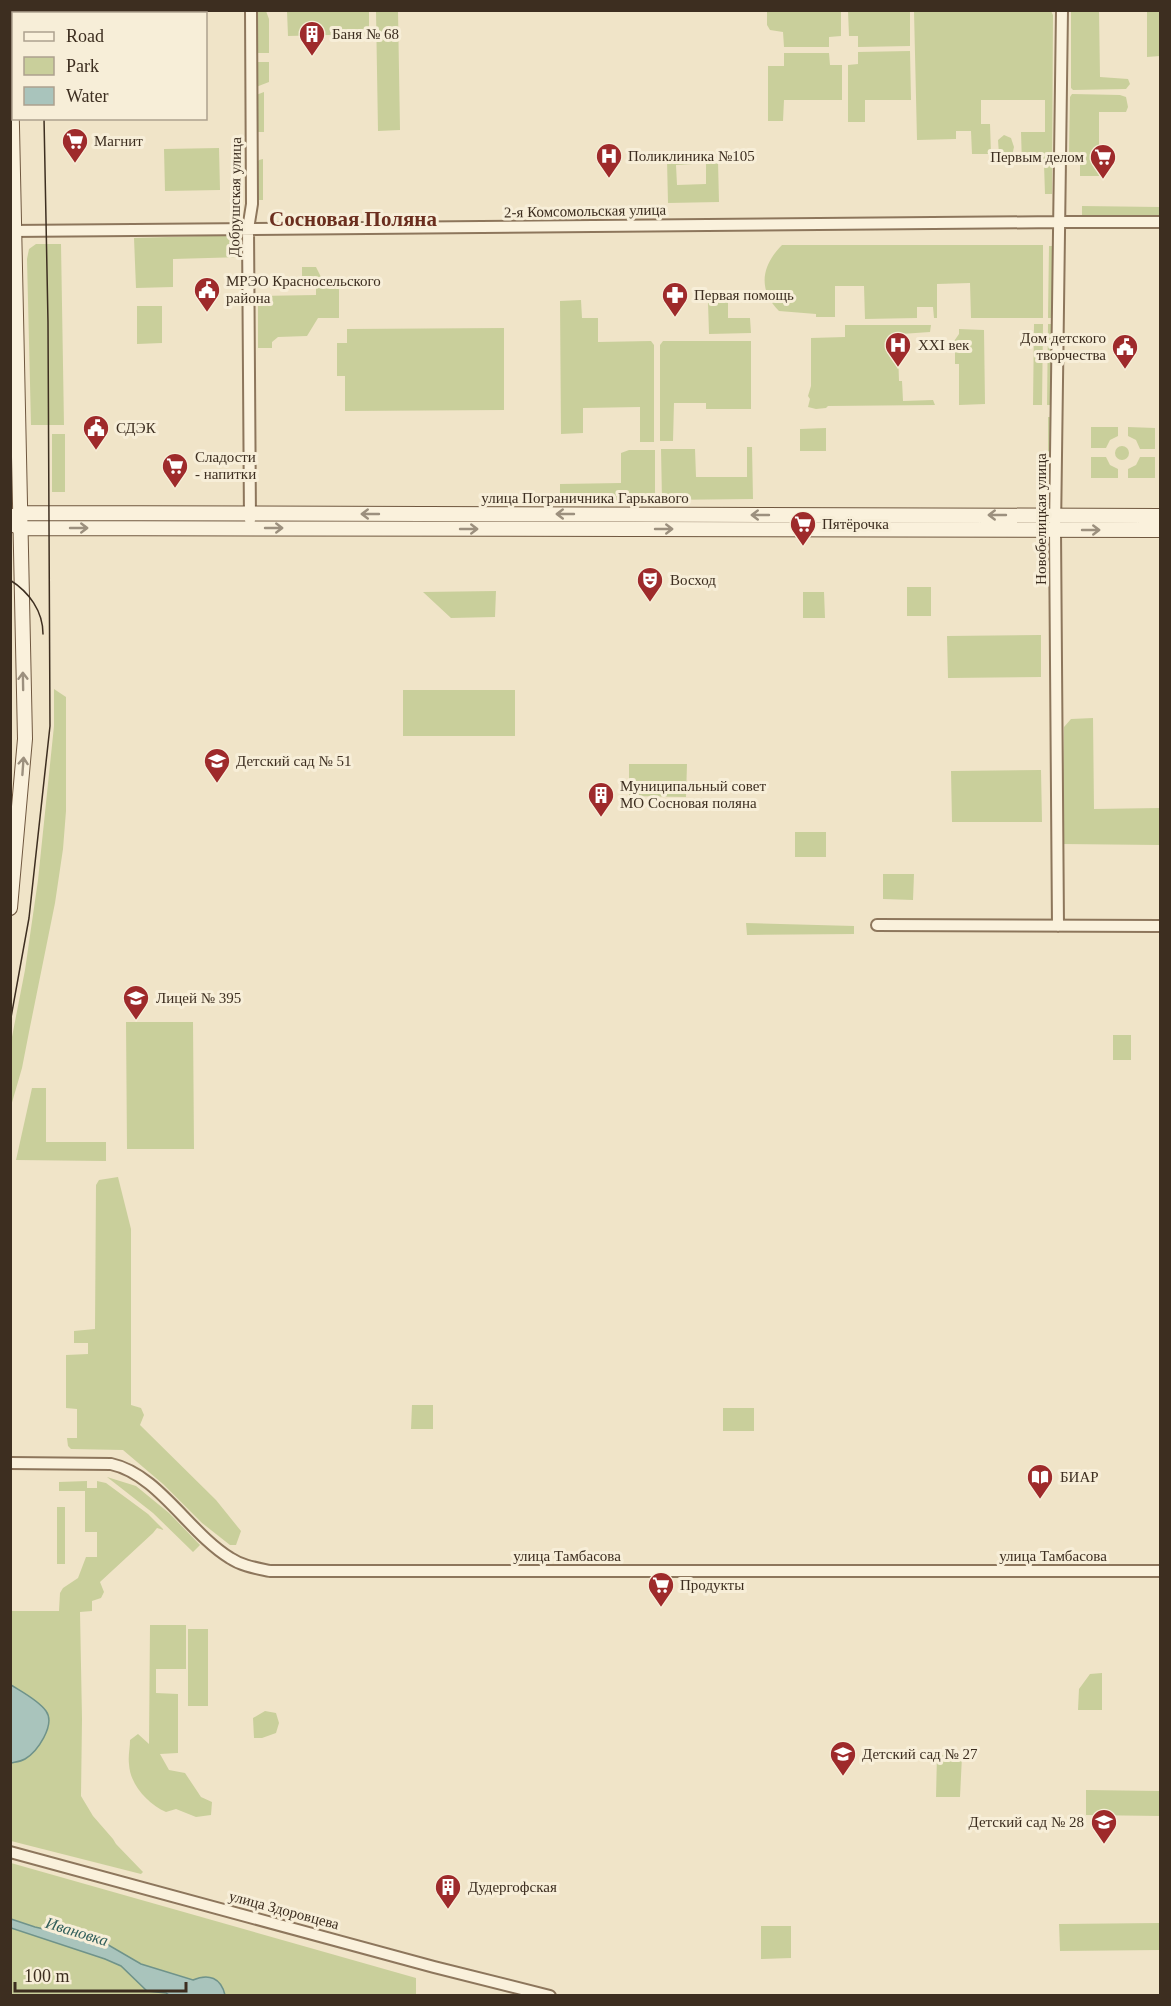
<svg xmlns="http://www.w3.org/2000/svg" width="1171" height="2006" font-family="Georgia,serif">
	<style>
		.green { fill: #c9cf9b }
		.water { fill: #a9c4bc; stroke: #6f938a; stroke-width: 1.5 }
		.lines { fill: none; stroke-linecap: round; stroke-linejoin: round }
		.street-casing { stroke: #8d765c; stroke-width: 14 }
		.secondary-casing { stroke: #6f573f; stroke-width: 16 }
		.street { stroke: #faf1dc; stroke-width: 10 }
		.secondary { stroke: #faf1dc; stroke-width: 14 }
		.tram { stroke: #3d2e20; stroke-width: 1.5 }
		.oneway { stroke: #9c907e }
		.labels { text-anchor: middle; stroke-width: 6; stroke-linejoin: round; paint-order: stroke }
		.poi-label { font-size: 15px; fill: #3d2e20; stroke: #f7eed8; text-anchor: start }
		.street-label { font-size: 15px; fill: #3d2e20; stroke: #f7eed8 }
		.water-label { font-size: 16px; font-style: italic; fill: #2f5d5a; stroke: #f7eed8 }
		.district-label { font-size: 21px; font-weight: bold; fill: #6b2e1e; stroke: #f7eed8 }
	</style>
	<rect width="100%" height="100%" fill="#f0e4c8"/>
	<!-- green -->
	<path class="green" d="M256,11H266L269,19V53H256Z
		M287,11H369V34L288,36Z
		M376,11H398L400,130L378,131Z
		M767,11H841V36L829,37V47H784L783,32L770,30L767,25Z
		M848,11H910V46L858,47V36H849Z
		M914,11H1051L1053,15L1052,194H1045L1044,164H1022L1021,132H1045V100H981V124H990L991,154H972L971,131H956V139L917,140Z
		M1071,11H1099L1100,77L1128,79L1130,84L1126,89L1073,90L1071,88Z
		M1147,11H1160V56L1147,57Z
		M910,51L911,100H865V122H848V65L858,64V52Z
		M784,53H829L830,65H842V100H784L783,121H768V66H784Z
		M256,62H269V82L256,87Z
		M264,92V132H256V95Z
		M1072,94L1120,95L1126,97L1128,107L1126,112H1099V176H1080V155L1069,154L1070,97Z
		M1004,135L1011,138L1014,147L1012,156L1006,159L999,155L998,140Z
		M219,148L220,190L165,191L164,149Z
		M263,159V200H255L256,164L259,160Z
		M693,159V164L676,165L677,185L706,184V162L718,161L719,202L668,203L667,160Z
		M1082,206L1159,207V217L1082,216Z
		M239,235L243,238V257L173,259V287L136,288L134,238Z
		M36,244H61L64,425H31L27,259L29,249Z
		M782,245H1043V318H971L970,283L937,284V318H934L933,307H917V318L865,319L864,286H835V317H816V314L779,311C757,289 762,265 782,245Z
		M1049,246H1055L1054,318H1048Z
		M302,267H316L325,285L339,287V318H318L307,336L278,337L272,342V348H258V296L316,295V279H302Z
		M581,300L582,318H598V342L651,341L654,345V442H640V407L583,408V433L561,434L560,301Z
		M708,302H728V318H750L751,333L709,334Z
		M137,306H162V343L137,344Z
		M1034,324H1043L1042,405H1033Z
		M1048,324H1054L1053,405H1047Z
		M845,325H931L930,332L901,334L902,352H898L899,381H902L903,401L933,400L935,405L828,406L826,408L816,409L808,407L810,399L808,396L811,386V338L845,337Z
		M504,328V410L345,411V376H337V343H347V329Z
		M959,329L984,330L985,404L959,405V364H955V350L952,344L959,334Z
		M663,341H751V409H706V403H674L673,441H660V345Z
		M1048,417H1052V498H1048Z
		M1091,427H1118V436L1110,440L1106,448H1091Z
		M1128,427L1155,428V449H1140L1136,440L1128,436Z
		M826,428V451H800V429Z
		M52,434H65V492H52Z
		M1115 453a7 7 0 1 1 14 0a7 7 0 1 1-14 0Z
		M747,447H752L753,499L662,500L661,449H695L696,477H747Z
		M629,450H655V500L560,501V484L621,483V453Z
		M1091,457H1106L1110,465L1118,469V478H1091Z
		M1140,457H1155V478H1128V469L1136,465Z
		M907,587H931V616H907Z
		M496,591L495,617L451,618L423,592Z
		M803,592H824L825,618H803Z
		M1041,635V677L948,678L947,636Z
		M54,689L66,697V811L63,849L55,903L29,1032L22,1068L11,1106V1042L25,970L38,880L54,726Z
		M403,690H515V736H403Z
		M1093,718L1094,809L1160,808V845L1062,844L1064,727L1071,719Z
		M629,764H687L686,797L629,796Z
		M1041,770L1042,822H952L951,771Z
		M795,832H826V857H795Z
		M883,874H914L913,900L883,899Z
		M746,923L854,926V934L747,935Z
		M126,1022H193L194,1149H127Z
		M1113,1035H1131V1060H1113Z
		M32,1088H46V1142H106V1161L16,1160Z
		M118,1177L131,1229V1405L141,1408L144,1415L140,1425L216,1500L241,1531L236,1545H230L202,1523L163,1484L123,1450L71,1449L68,1446L67,1438H77V1409L66,1408V1355L88,1354V1343H74V1331L95,1329L96,1185L99,1180Z
		M412,1405H433V1429H411Z
		M723,1408H754V1431H723Z
		M107,1477L136,1486L169,1513L200,1545L193,1552L153,1513Z
		M87,1481V1488H97V1481L106,1483L148,1514L164,1530L157,1528L153,1533L100,1582L104,1592L101,1598L92,1601V1611L80,1612L82,1719L81,1796L93,1816L113,1839L116,1844L143,1872L141,1874L11,1841L10,1611H59L60,1593L63,1588L78,1578L86,1557H97V1532H85V1491H59V1482Z
		M57,1507H65V1564H57Z
		M150,1625H186V1669H156V1693L178,1694V1753L160,1754L169,1770L185,1773L201,1797L212,1802L211,1815L196,1817L176,1809L166,1812C148,1804 130,1785 129,1764C128,1756 130,1748 130,1740L138,1734L149,1744Z
		M188,1629H208V1706H188Z
		M1102,1673V1710H1078L1079,1689L1090,1674Z
		M265,1711L276,1713L279,1723L276,1733L262,1738H254L253,1718Z
		M937,1755L962,1756L960,1797H936Z
		M1086,1790L1160,1791V1816L1086,1815Z
		M11,1863L416,1978V1996L11,1995Z
		M1159,1923V1950L1060,1951L1059,1924Z
		M761,1926H791V1958L761,1959Z"/>
	<!-- water -->
	<path class="water" d="M11,1685C22,1692 38,1700 46,1711C56,1725 37,1752 25,1759C20,1762 15,1762 11,1763Z
		M11,1919L35,1927L105,1943L141,1964L193,1980C209,1973 221,1978 225,1995H169L166,1993L147,1991L121,1966L105,1959L11,1928Z"/>
	<g class="lines">
		<!-- street casing -->
		<g class="street-casing">
			<path id="street" d="M10,231L1060,222H1160
				M250,520L248,229L252,204L251,10
				M877,925L1160,926
				M1058,926L1055,530L1062,10
				M10,1463L111,1464C158,1474 189,1533 230,1558C242,1566 256,1568 270,1571H1160
				M10,1852L434,1967L550,1996"/>
		</g>
		<!-- secondary casing -->
		<g class="secondary-casing">
			<path id="secondary" d="M10,33L25,739L10,908
				M10,518L20,513L1160,516
				M10,523L20,528L1160,530"/>
		</g>
		<!-- street -->
		<use href="#street" class="street"/>
		<!-- secondary -->
		<use href="#secondary" class="secondary"/>
		<!-- tram -->
		<path class="tram" d="M41,10V14
			M10,580C29,592 43,611 43,634
			M10,1023L29,918L50,726L48,322L44,118"/>
	</g>
	<!-- one-way arrows -->
	<defs><path id="oneway-shaft" d="M-6 0H5M1.5-3L5.5 0L1.5 3" fill="none" stroke-width="1.6" stroke-linecap="round" stroke-linejoin="round" transform="scale(1.5)"/></defs>
	<g class="oneway">
		<use href="#oneway-shaft" transform="translate(370 514) rotate(-180)"/>
		<use href="#oneway-shaft" transform="translate(565 514) rotate(-180)"/>
		<use href="#oneway-shaft" transform="translate(760 515) rotate(-180)"/>
		<use href="#oneway-shaft" transform="translate(997 515) rotate(-180)"/>
		<use href="#oneway-shaft" transform="translate(79 528)"/>
		<use href="#oneway-shaft" transform="translate(274 528)"/>
		<use href="#oneway-shaft" transform="translate(469 529)"/>
		<use href="#oneway-shaft" transform="translate(664 529)"/>
		<use href="#oneway-shaft" transform="translate(1091 530)"/>
		<use href="#oneway-shaft" transform="translate(23 681) rotate(-91)"/>
		<use href="#oneway-shaft" transform="translate(23 766) rotate(-86)"/>
	</g>
	<!-- icons -->
	<defs>
		<g id="building-pin" transform="scale(1.35)"><path d="M0 17L-7.5 6A9.5 9.5 0 1 1 7.5 6Z" fill="#9e2a2b" stroke="#f7eed8"/><path d="M-4-6H4V6H1V3H-1V6H-4ZM-2.5-4.3h1.7v1.8h-1.7ZM.8-4.3h1.7v1.8H.8ZM-2.5-1h1.7V.8h-1.7ZM.8-1h1.7V.8H.8Z" fill="#fff"/></g>
		<g id="supermarket-pin" transform="scale(1.35)"><path d="M0 17L-7.5 6A9.5 9.5 0 1 1 7.5 6Z" fill="#9e2a2b" stroke="#f7eed8"/><path d="M-6-5.5h2.5l.6 2H6L4.5 2H-2.5L-4.4-4H-6ZM-1.5 3.2a1.3 1.3 0 1 0 .1 0ZM3 3.2a1.3 1.3 0 1 0 .1 0Z" fill="#fff"/></g>
		<g id="hospital-pin" transform="scale(1.35)"><path d="M0 17L-7.5 6A9.5 9.5 0 1 1 7.5 6Z" fill="#9e2a2b" stroke="#f7eed8"/><path d="M-5-5h3v3.5h4V-5h3V5h-3V1.5h-4V5h-3Z" fill="#fff"/></g>
		<g id="civic-pin" transform="scale(1.35)"><path d="M0 17L-7.5 6A9.5 9.5 0 1 1 7.5 6Z" fill="#9e2a2b" stroke="#f7eed8"/><path d="M-.6-6.5H3V-4.5H.6V-3L4-1V1h2V6H-6V1h2V-1L-.6-3ZM-1.2 2.5V6h2.4V2.5Z" fill="#fff"/></g>
		<g id="pharmacy-pin" transform="scale(1.35)"><path d="M0 17L-7.5 6A9.5 9.5 0 1 1 7.5 6Z" fill="#9e2a2b" stroke="#f7eed8"/><path d="M-2-6h4v4h4v4h-4v4h-4v-4h-4v-4h4Z" fill="#fff"/></g>
		<g id="theatre-pin" transform="scale(1.35)"><path d="M0 17L-7.5 6A9.5 9.5 0 1 1 7.5 6Z" fill="#9e2a2b" stroke="#f7eed8"/><path d="M-5-5.5Q0-4 5-5.5V0Q5 5 0 6Q-5 5-5 0ZM-3.3-2.5H-1v1.5H-3.3ZM1-2.5H3.3v1.5H1ZM-2.8 1Q0 5.5 2.8 1Z" fill="#fff"/></g>
		<g id="school-pin" transform="scale(1.35)"><path d="M0 17L-7.5 6A9.5 9.5 0 1 1 7.5 6Z" fill="#9e2a2b" stroke="#f7eed8"/><path d="M0-5L7-2L0 1L-7-2ZM-4 1L0 2.5L4 1V4Q0 6-4 4Z" fill="#fff"/></g>
		<g id="library-pin" transform="scale(1.35)"><path d="M0 17L-7.5 6A9.5 9.5 0 1 1 7.5 6Z" fill="#9e2a2b" stroke="#f7eed8"/><path d="M-6-4Q-3-5.5-.7-3.5V5Q-3 3-6 4ZM6-4Q3-5.5 .7-3.5V5Q3 3 6 4Z" fill="#fff"/></g>
	</defs>
	<g fill-rule="evenodd">
		<use href="#building-pin" x="312" y="34"/>
		<use href="#supermarket-pin" x="75" y="141"/>
		<use href="#hospital-pin" x="609" y="156"/>
		<use href="#supermarket-pin" x="1103" y="157"/>
		<use href="#civic-pin" x="207" y="290"/>
		<use href="#pharmacy-pin" x="675" y="295"/>
		<use href="#hospital-pin" x="898" y="345"/>
		<use href="#civic-pin" x="1125" y="347"/>
		<use href="#civic-pin" x="96" y="428"/>
		<use href="#supermarket-pin" x="175" y="466"/>
		<use href="#supermarket-pin" x="803" y="524"/>
		<use href="#theatre-pin" x="650" y="580"/>
		<use href="#school-pin" x="217" y="761"/>
		<use href="#building-pin" x="601" y="795"/>
		<use href="#school-pin" x="136" y="998"/>
		<use href="#library-pin" x="1040" y="1477"/>
		<use href="#supermarket-pin" x="661" y="1585"/>
		<use href="#school-pin" x="843" y="1754"/>
		<use href="#school-pin" x="1104" y="1822"/>
		<use href="#building-pin" x="448" y="1887"/>
	</g>
	<g class="labels">
		<!-- poi labels -->
		<g class="poi-label">
			<text x="332" y="39">Баня № 68</text>
			<text x="94" y="146">Магнит</text>
			<text x="628" y="161">Поликлиника №105</text>
			<text x="1084" y="162" text-anchor="end">Первым делом</text>
			<text x="226" y="286">МРЭО Красносельского<tspan x="226" dy="17">района</tspan></text>
			<text x="694" y="300">Первая помощь</text>
			<text x="1106" y="343" text-anchor="end">Дом детского<tspan x="1106" dy="17">творчества</tspan></text>
			<text x="918" y="350">XXI век</text>
			<text x="116" y="433">СДЭК</text>
			<text x="195" y="462">Сладости<tspan x="195" dy="17">- напитки</tspan></text>
			<text x="822" y="529">Пятёрочка</text>
			<text x="670" y="585">Восход</text>
			<text x="236" y="766">Детский сад № 51</text>
			<text x="620" y="791">Муниципальный совет<tspan x="620" dy="17">МО Сосновая поляна</tspan></text>
			<text x="156" y="1003">Лицей № 395</text>
			<text x="1060" y="1482">БИАР</text>
			<text x="680" y="1590">Продукты</text>
			<text x="862" y="1759">Детский сад № 27</text>
			<text x="1084" y="1827" text-anchor="end">Детский сад № 28</text>
			<text x="468" y="1892">Дудергофская</text>
		</g>
		<!-- street labels -->
		<g class="street-label">
			<text transform="translate(235 197) rotate(-89)" y="5">Добрушская улица</text>
			<text transform="translate(585 211) rotate(-1)" y="5">2-я Комсомольская улица</text>
			<text x="585" y="503">улица Пограничника Гарькавого</text>
			<text transform="translate(1041 519) rotate(-90)" y="5">Новобелицкая улица</text>
			<text x="567" y="1561">улица Тамбасова</text>
			<text x="1053" y="1561">улица Тамбасова</text>
			<text transform="translate(284 1910) rotate(15)" y="5">улица Здоровцева</text>
		</g>
		<!-- water labels -->
		<g class="water-label">
			<text transform="translate(77 1931) rotate(17)" y="6">Ивановка</text>
		</g>
		<!-- district labels -->
		<g class="district-label">
			<text x="353" y="226">Сосновая Поляна</text>
		</g>
	</g>
	<!-- border -->
	<rect width="1171" height="2006" fill="none" stroke="#3d2e20" stroke-width="24"/>
	<!-- legend -->
	<rect x="12" y="12" width="195" height="108" fill="#f7eed8" stroke="#ada18e" stroke-width="1.5"/>
	<rect x="24" y="32" width="30" height="9" fill="#faf1dc" stroke="#ada18e" stroke-width="1.5"/>
	<text x="66" y="42" font-size="18" fill="#3d2e20">Road</text>
	<rect x="24" y="57" width="30" height="18" fill="#c9cf9b" stroke="#ada18e" stroke-width="1.5"/>
	<text x="66" y="72" font-size="18" fill="#3d2e20">Park</text>
	<rect x="24" y="87" width="30" height="18" fill="#a9c4bc" stroke="#ada18e" stroke-width="1.5"/>
	<text x="66" y="102" font-size="18" fill="#3d2e20">Water</text>
	<!-- scale -->
	<path d="M15 1982v9h171v-9" fill="none" stroke="#3d2e20" stroke-width="3"/>
	<text x="24" y="1982" font-size="18" fill="#3d2e20" stroke="#f7eed8" stroke-width="4.5" paint-order="stroke">100 m</text>
</svg>
